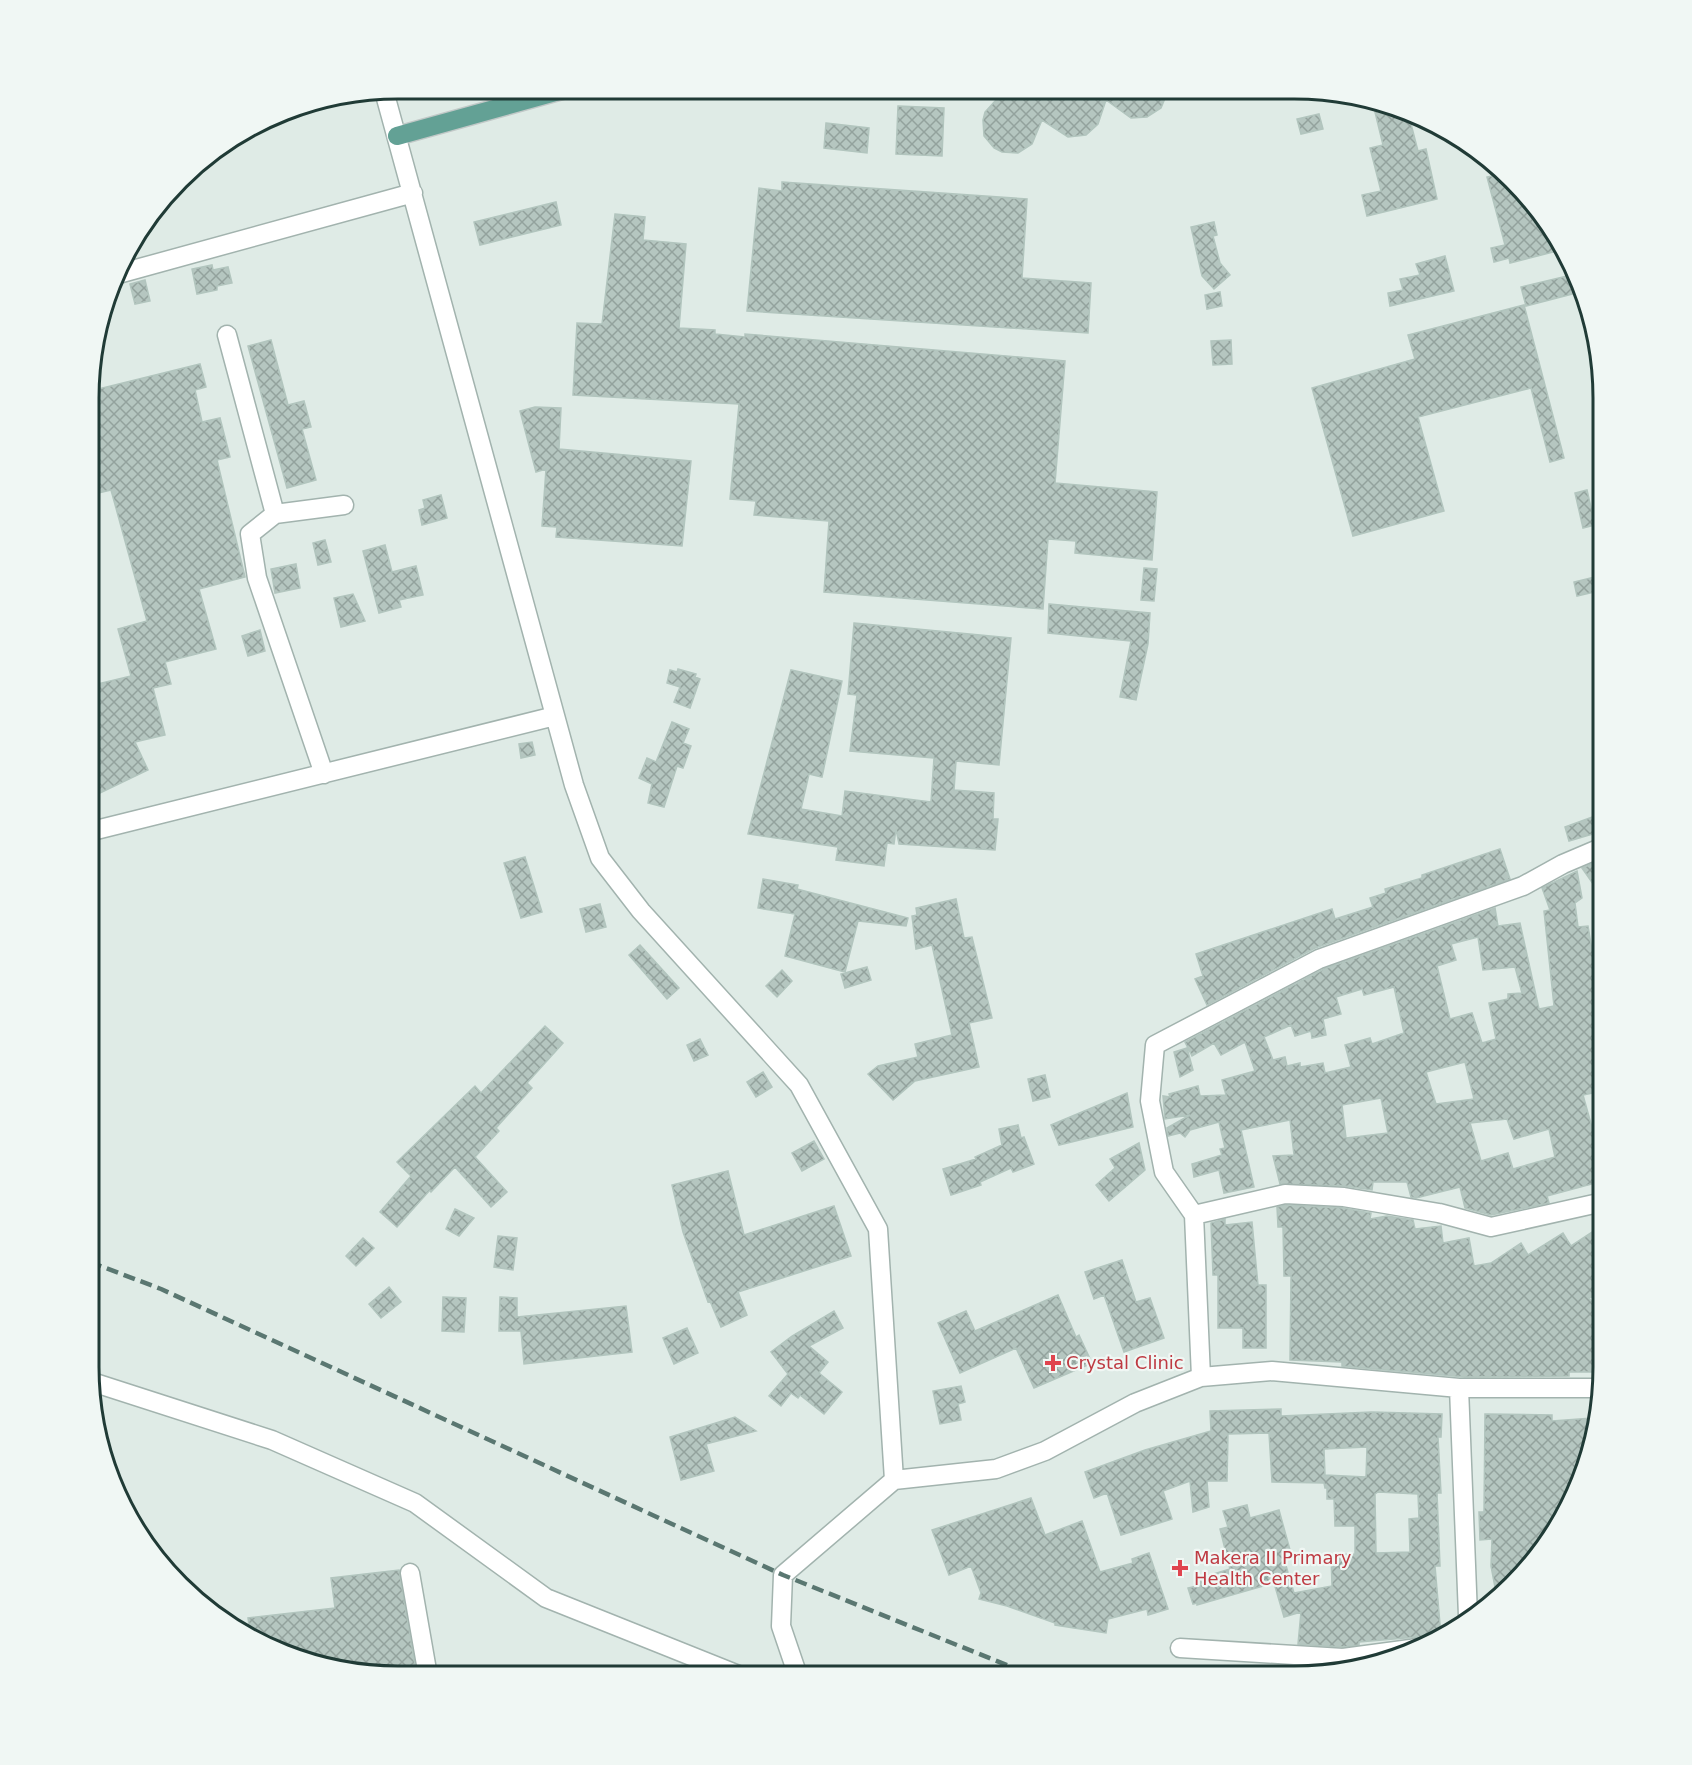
<svg xmlns="http://www.w3.org/2000/svg" width="1692" height="1765" font-family="'DejaVu Sans',sans-serif">
	<style>
		.building { fill: url(#building-cross-hatch); stroke: #b2c5be; stroke-width: 1.5; fill-rule: evenodd }
		.lines { fill: none; stroke-linecap: round; stroke-linejoin: round }
		.minor-casing { stroke: #a2b3ae; stroke-width: 21 }
		.major-casing { stroke: #c1c8c7; stroke-width: 21 }
		.minor { stroke: #fff; stroke-width: 18 }
		.major { stroke: #63a195; stroke-width: 18 }
		.rail { stroke: #5a7771; stroke-width: 4.5; stroke-dasharray: 12 6; stroke-linecap: butt }
		.health-dot { fill: #e0444e; stroke: #f0f7f4; stroke-width: 2 }
		.labels { text-anchor: middle; stroke-width: 4.5; stroke-linejoin: round; paint-order: stroke }
		.health-label { font-size: 18px; fill: #be3a42; stroke: #f0f7f4; text-anchor: start }
		.rim { fill: none; stroke: #203b36; stroke-width: 3 }
	</style>
	<defs>
		<pattern id="building-cross-hatch" width="8" height="8" patternUnits="userSpaceOnUse" patternTransform="scale(1.5)"><rect width="8" height="8" fill="#b5c6c0"/><path d="M0 0l8 8M0 8l8-8" fill="none" stroke="#93a29d"/></pattern>
	</defs>
	<rect width="100%" height="100%" fill="#dfebe6"/>
	<!-- building -->
	<path class="building" d="M1026,90H1063L1168,91L1161,108L1147,117L1131,118L1106,100L1098,124L1086,135L1068,137L1042,120L1032,144L1018,153L1002,152L994,148L984,136L983,120L985,112L996,100L1027,95Z
		M1373,104L1409,116L1418,151L1426,149L1437,199L1367,216L1362,195L1381,191L1370,148L1383,145Z
		M898,106L944,108L942,156L896,154Z
		M1319,114L1323,129L1301,134L1297,119Z
		M826,123L869,128L867,153L824,148Z
		M1505,173L1551,226L1561,250L1510,263L1509,258L1494,262L1491,248L1505,245L1487,177Z
		M782,182L1027,199L1022,278L1091,283L1088,333L747,311L759,188L782,191Z
		M556,202L561,225L480,245L474,222Z
		M615,214L645,217L643,240L686,244L679,328L715,330V334L745,337V334L1065,361L1055,483L1157,492L1152,560L1075,553L1076,541L1048,539L1043,609L824,592L829,521L754,515L756,501L730,499L739,404L573,395L577,323L602,324Z
		M1214,222L1217,235L1213,236L1220,263L1230,275L1214,289L1202,276L1191,227Z
		M1445,256L1454,291L1390,306L1388,293L1403,290L1400,279L1420,275L1416,264Z
		M212,265L213,270L228,267L232,283L217,286V290L197,294L192,269Z
		M1575,274L1584,291L1526,306L1521,287Z
		M145,280L150,301L135,304L130,284Z
		M1220,292L1222,306L1207,309L1205,295Z
		M1524,305L1564,458L1550,462L1531,388L1418,417L1444,511L1353,536L1312,388L1415,359L1408,335Z
		M271,340L288,405L304,401L311,427L302,429L316,480L287,488L248,346Z
		M1231,340L1232,364L1213,365L1211,341Z
		M200,364L206,387L195,390L202,422L220,418L230,457L217,460L245,577L199,589L216,649L165,662L171,684L153,688L165,735L135,742L148,770L100,793L92,777L93,685L131,676L118,629L147,621L111,490L94,494V390Z
		M535,407L561,408L559,449L691,461L682,546L556,537L557,527L542,526L546,469L536,472L520,411Z
		M1587,490L1595,525L1583,528L1575,493Z
		M441,495L447,518L422,525L419,510L425,508L423,500Z
		M325,540L331,562L318,565L313,543Z
		M385,545L392,572L416,566L423,595L399,600L401,607L379,613L363,551Z
		M296,564L300,588L275,593L271,569Z
		M1144,568L1157,569L1154,601L1141,600Z
		M1603,575V590L1577,596L1574,582Z
		M353,594L365,621L341,627L334,598Z
		M1049,604L1150,613L1148,644L1136,700L1120,697L1131,641L1048,633Z
		M854,623L1011,638L999,765L956,761L954,790L994,793L993,819H998L995,850L899,844L896,829L894,844L887,843L884,866L836,860L838,847L748,834L791,670L842,681L822,777L809,774L801,809L842,816L845,791L931,802L934,758L850,751L857,695L848,694Z
		M260,630L265,651L248,656L242,636Z
		M678,669L696,674L695,677L700,679L690,708L674,702L680,687L667,683L670,670L677,672Z
		M672,722L689,729L683,743L691,746L683,768L677,766L664,807L648,803L652,784L639,778L647,758L656,762Z
		M532,742L535,755L521,758L519,744Z
		M1603,813V831L1569,841L1565,827Z
		M1500,849L1510,879L1315,948L1207,1005L1195,979L1203,976L1196,954L1332,909L1335,919L1373,907L1370,898L1386,893L1385,889L1422,878V875Z
		M525,857L542,912L521,918L504,863Z
		M1603,859V898L1582,868Z
		M1577,871L1582,898L1575,903L1578,927L1588,926L1592,950L1603,946V1091L1583,1095L1598,1149L1603,1148V1181L1547,1196L1549,1203L1491,1215L1465,1208L1460,1187L1416,1198L1411,1197L1407,1182H1373L1372,1190L1345,1186L1280,1184L1273,1156L1294,1155L1290,1120L1241,1130L1254,1187L1224,1193L1219,1170L1194,1177L1192,1164L1222,1155L1220,1149L1225,1148L1219,1122L1190,1130L1185,1137L1180,1133L1168,1136L1167,1128L1190,1115L1165,1119L1163,1096L1170,1097L1169,1094L1198,1086L1200,1096L1226,1095L1222,1080L1255,1071L1245,1042L1221,1055L1214,1043L1192,1056L1185,1042L1324,969L1495,908L1498,926L1520,923L1539,1009L1554,1006L1544,911L1550,910L1542,888ZM1478,937L1483,970L1515,967L1522,993L1508,994V999L1489,1003L1496,1039L1482,1043L1472,1013L1450,1019L1437,966L1456,960L1451,944ZM1394,987L1404,1033L1372,1044L1370,1038L1345,1045L1351,1067L1325,1073L1323,1063L1300,1067V1063L1287,1066L1285,1057L1273,1060L1264,1037L1291,1025L1295,1036L1311,1031L1312,1038L1326,1035L1323,1019L1341,1014L1336,997L1362,989L1364,995ZM1465,1062L1474,1099L1436,1104L1426,1072ZM1381,1098L1388,1133L1346,1138L1342,1105ZM1507,1119L1514,1139L1549,1129L1555,1157L1513,1169L1508,1153L1481,1161L1470,1123Z
		M763,879L798,885L797,889L908,918L906,926L858,921L845,972L785,956L795,914L758,908Z
		M956,899L964,938L972,937L992,1018L969,1023L979,1067L915,1081L893,1100L868,1074L878,1066L918,1057L915,1044L952,1035L932,945L916,949L912,916L917,915L916,908Z
		M600,904L606,927L586,932L580,909Z
		M640,945L679,988L667,999L629,955Z
		M867,967L871,980L845,988L841,974Z
		M782,970L792,981L777,997L766,986Z
		M545,1026L563,1043L527,1083L532,1088L496,1128L499,1131L475,1157L507,1192L491,1207L455,1167L431,1192L430,1190L397,1227L380,1212L411,1176L397,1162L475,1086L481,1093Z
		M700,1039L708,1055L694,1061L687,1045Z
		M1187,1048L1193,1070L1180,1077L1174,1052Z
		M763,1072L772,1087L756,1097L747,1082Z
		M1045,1075L1050,1097L1033,1101L1028,1079Z
		M1127,1093L1133,1127L1059,1145L1051,1125Z
		M1018,1125L1021,1138L1024,1137L1034,1164L1013,1172L1011,1168L980,1182L981,1185L951,1195L943,1169L976,1159L975,1157L1002,1145L999,1129Z
		M814,1141L824,1159L802,1171L792,1153Z
		M1139,1143L1145,1170L1109,1201L1096,1185L1115,1168L1110,1159Z
		M728,1171L744,1235L834,1206L851,1256L738,1292L747,1315L721,1327L710,1301L708,1302L683,1232L672,1185Z
		M1286,1205L1343,1208L1371,1213L1370,1219L1387,1216L1413,1220L1415,1229L1441,1226L1443,1243L1469,1238L1474,1266L1491,1263L1521,1243L1528,1255L1563,1233L1571,1246L1603,1225V1293L1589,1298L1603,1318V1372H1569V1376L1465,1377L1342,1366V1362L1290,1360L1291,1276H1284L1283,1227H1278L1277,1207Z
		M455,1209L474,1218L459,1236L446,1229Z
		M1225,1219V1225L1252,1222L1258,1285H1266V1348H1243V1328H1218V1275H1213L1211,1223Z
		M498,1236L517,1238L513,1270L494,1267Z
		M363,1238L374,1248L356,1266L346,1256Z
		M1122,1260L1136,1302L1150,1298L1164,1338L1124,1352L1104,1295L1094,1299L1085,1272Z
		M389,1287L401,1302L381,1318L369,1304Z
		M1058,1295L1076,1337L1079,1335L1092,1363L1034,1388L1016,1348L960,1373L938,1323L966,1311L975,1331Z
		M443,1297L466,1298L464,1332L442,1331Z
		M500,1297L517,1298V1317L626,1306L632,1352L524,1364L521,1331H499Z
		M834,1311L843,1328L809,1346L828,1362L819,1373L842,1392L824,1414L800,1395L798,1398L791,1393L781,1406L769,1396L788,1374L771,1352L792,1336Z
		M687,1328L698,1353L674,1364L663,1338Z
		M961,1386L965,1402L958,1404L961,1420L940,1424L933,1391Z
		M1281,1409V1416L1372,1412L1442,1414L1441,1437H1438L1441,1493H1437L1440,1566H1435L1441,1636L1428,1643L1423,1638L1417,1637L1359,1642V1645L1343,1647L1298,1644L1301,1612L1284,1617L1274,1583L1197,1605V1603L1193,1604L1188,1588L1201,1585L1200,1578L1230,1569L1220,1529L1228,1527L1223,1511L1247,1505L1250,1518L1279,1510L1290,1550L1282,1552L1294,1593L1332,1586L1331,1555L1355,1554V1526H1335L1334,1499H1327V1488H1325L1324,1483L1272,1482L1269,1433L1228,1434L1227,1481H1207L1209,1507L1193,1512L1190,1481L1163,1491L1172,1519L1121,1535L1107,1493L1094,1498L1085,1472L1145,1450L1211,1431L1210,1411ZM1367,1447L1366,1477L1325,1475L1324,1449ZM1378,1492L1418,1494L1419,1518L1409,1519L1410,1552L1376,1553L1375,1494Z
		M1485,1414L1552,1415V1421L1592,1418L1594,1444L1562,1522L1527,1571L1497,1598L1491,1566L1492,1539L1480,1540L1479,1512H1484Z
		M735,1417L756,1431L706,1444L714,1471L681,1480L670,1437Z
		M1031,1498L1045,1535L1082,1521L1100,1572L1133,1563L1132,1559L1149,1553L1168,1609L1148,1615L1147,1609L1108,1619L1106,1633L1055,1625V1623L1007,1606L979,1599L981,1593L971,1566L949,1575L932,1530Z
		M399,1570L417,1676H378L317,1666L251,1639L248,1618L335,1608L331,1578Z"/>
	<g class="lines">
		<!-- minor casing -->
		<g class="minor-casing">
			<path id="minor" d="M384,91L574,785L600,858L641,911L799,1085L878,1229L894,1480
				M118,274L413,193
				M227,335L275,514
				M324,774L257,578L250,534L275,514L344,505
				M92,831L555,716
				M1194,1215L1164,1172L1150,1101L1155,1045L1319,959L1523,886L1563,864L1603,847
				M1201,1377L1194,1215L1285,1194L1344,1197L1439,1213L1491,1227L1603,1202
				M89,1381L272,1440L415,1503L546,1598L741,1676
				M1459,1388L1468,1616L1471,1620
				M410,1573L428,1676
				M1180,1648L1343,1658L1418,1648
				M798,1676L781,1626L783,1575L894,1480L996,1469L1045,1451L1135,1403L1201,1377L1272,1371L1459,1388H1603"/>
		</g>
		<!-- major casing -->
		<g class="major-casing">
			<path id="major" d="M397,136L566,89"/>
		</g>
		<!-- minor -->
		<use href="#minor" class="minor"/>
		<!-- major -->
		<use href="#major" class="major"/>
		<!-- rail -->
		<path class="rail" d="M90,1262L161,1289L783,1575L1034,1676"/>
	</g>
	<!-- markers -->
	<g class="health-dot">
		<path d="M1050 1354h6v6h6v6h-6v6h-6v-6h-6v-6h6z"/>
		<path d="M1177 1559h6v6h6v6h-6v6h-6v-6h-6v-6h6z"/>
	</g>
	<g class="labels">
		<!-- health labels -->
		<g class="health-label">
			<text x="1066" y="1369">Crystal Clinic</text>
			<text x="1194" y="1564">Makera II Primary<tspan x="1194" dy="21">Health Center</tspan></text>
		</g>
	</g>
	<!-- crop -->
	<path d="M0 0H1692V1765H0ZM398 99H1294A299 299 0 0 1 1593 398V1367A299 299 0 0 1 1294 1666H398A299 299 0 0 1 99 1367V398A299 299 0 0 1 398 99Z" fill="#f0f7f4" fill-rule="evenodd"/>
	<path class="rim" d="M398 99H1294A299 299 0 0 1 1593 398V1367A299 299 0 0 1 1294 1666H398A299 299 0 0 1 99 1367V398A299 299 0 0 1 398 99Z"/>
</svg>
